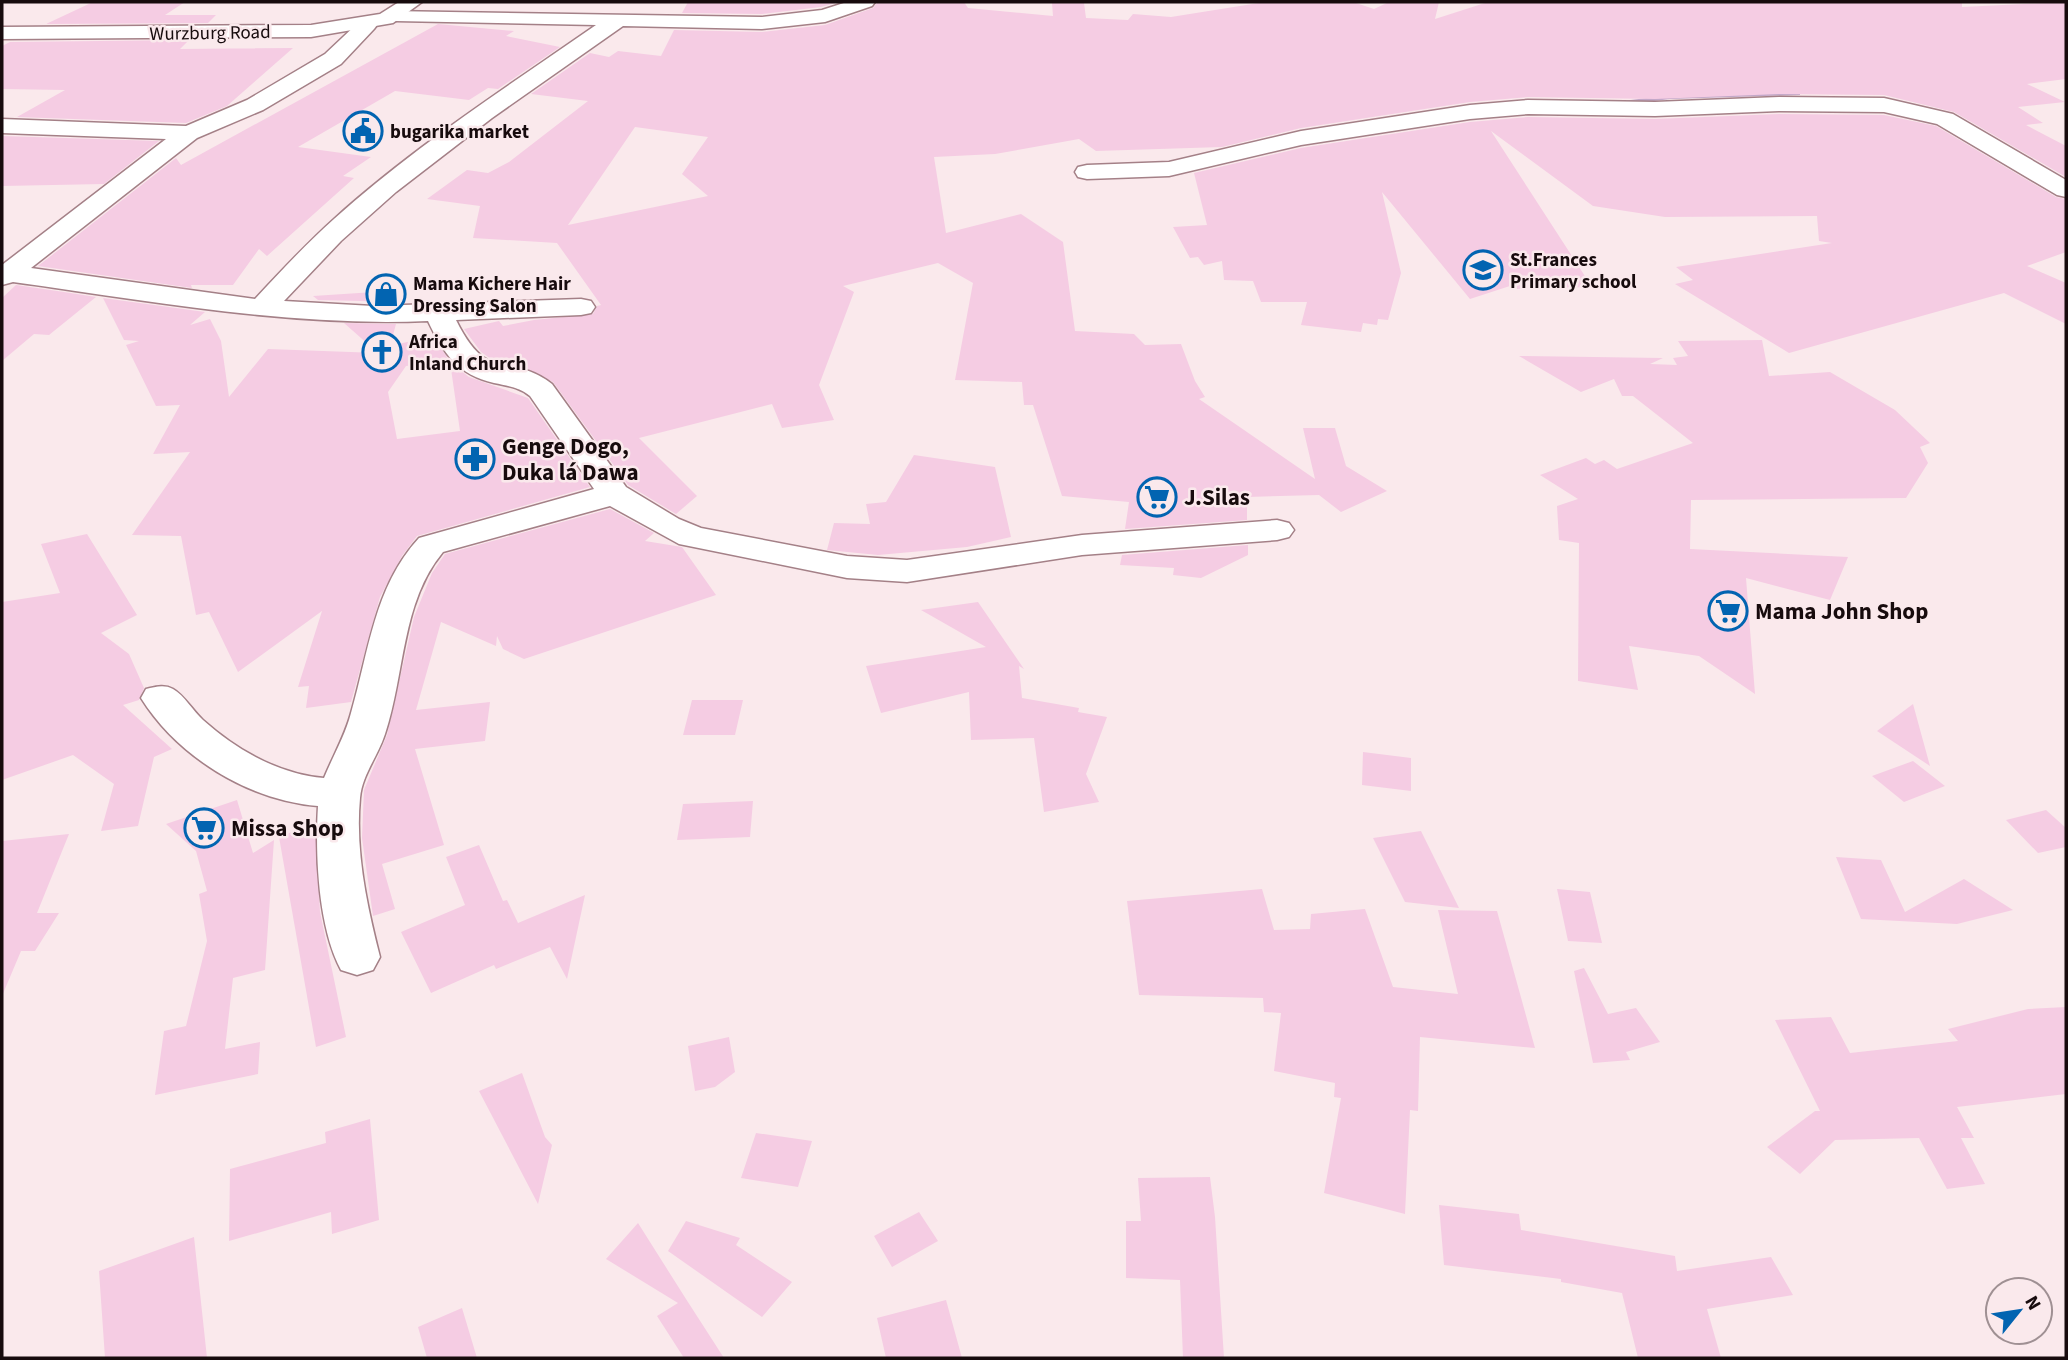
<svg xmlns="http://www.w3.org/2000/svg" width="2068" height="1360" font-family="'Source Sans 3',sans-serif">
	<style>
		.lines { fill: none; stroke-linecap: round; stroke-linejoin: round }
		.stream { fill: #c3a8c9; fill-rule: evenodd }
		.building { fill: #f5cce3; fill-rule: evenodd }
		.minor-casing { stroke: #a48087; stroke-width: 3 }
		.major-casing { stroke: #a48087; stroke-width: 3 }
		.minor { fill: #fff; fill-rule: evenodd }
		.major { fill: #fff; fill-rule: evenodd }
		.labels { text-anchor: middle; stroke-width: 5; stroke-linejoin: round; paint-order: stroke }
		.far-street-label { font-size: 19px; fill: #170b0d; stroke: #fae9ec }
		.far-poi-label { font-size: 19px; font-weight: bold; fill: #170b0d; stroke: #fae9ec; text-anchor: start }
		.poi-label { font-size: 23px; font-weight: bold; fill: #170b0d; stroke: #fae9ec; text-anchor: start }
	</style>
	<rect width="100%" height="100%" fill="#fae9ec"/>
	<g class="lines">
		<!-- stream -->
		<path class="stream" d="M1797,91H1800V95L1670,99L1623,105L1619,103L1623,101L1670,95Z"/>
	</g>
	<!-- building -->
	<path class="building" d="M93,2H185L165,15H216L208,23L46,24Z
		M688,2H839L821,7L762,14L682,13Z
		M878,2H964L968,8L1053,16L1052,3H1084L1086,18L1128,20L1133,14L1171,17L1265,2H1353L1374,9L1389,2H1439L1435,19L1488,2H1962V7L2066,2V79L2027,84L2065,102L2018,107L2043,123L2026,125L2066,146V177L1954,112L1884,95L1779,94L1655,99L1528,97L1470,102L1301,128L1222,147L1096,151L1079,139L995,154L934,157L946,233L1021,214L1063,242L1075,331L1134,334L1145,345L1181,344L1195,381L1205,397L1199,399L1315,479L1303,428H1335L1346,466L1387,491L1341,512L1319,495L1247,497V520L1125,529L1129,502L1062,496L1033,405H1024L1022,382L955,380L973,283L938,263L843,286L854,292L819,385L834,420L782,428L772,404L639,438L697,496L676,514L628,485L553,382L524,367L491,359L481,352L464,329L499,321L503,326L534,320L593,314L597,306L601,305L557,243L473,238L480,206L427,199L467,170L488,173L509,162L588,101L531,94L590,53L609,57L618,51L661,56L674,30L762,32L825,25L873,8ZM635,127L708,137L682,174L708,196L568,225Z
		M438,24L514,31L506,36L560,47L498,89L488,88L469,100L395,91L298,147L371,157L343,176L354,178L267,256L259,249L233,285H191L192,288L38,266L176,158L181,165Z
		M189,40L180,49L293,48L227,106L186,123L17,117L65,90L2,89V46L10,42Z
		M1779,114L1884,115L1936,126L2056,197L2066,199V252L2027,266L2066,283V324L2004,293L1789,353L1675,284L1693,280L1676,267L1832,243L1819,241L1817,216L1665,217L1593,206L1491,131L1592,287L1517,289L1516,284L1470,299L1382,192L1401,273L1388,320L1378,319L1377,325L1363,323L1361,332L1301,325L1307,302H1261L1253,281L1224,280L1222,261L1204,265L1198,257L1190,258L1173,227L1207,225L1194,173L1301,148L1470,122L1528,117L1655,119Z
		M2,136L159,141L104,184L2,186Z
		M16,285L64,292L96,297L49,335L34,334L2,361V298Z
		M405,290L402,302L318,300L313,296Z
		M103,298L205,312L190,325L210,319L221,341L229,397L268,349L378,353L344,323L396,324L390,346L433,336L451,363L469,377L528,398L590,487L417,536L402,556L380,597L351,702L306,708L309,686L298,687L322,611L238,672L209,612L196,615L181,536L132,535L190,452L153,454L180,405L156,406L126,345L139,341L124,340ZM450,362L460,431L397,439L388,392L406,366Z
		M1762,340L1769,376L1830,372L1895,410L1930,443L1920,447L1928,463L1906,498L1691,500L1690,549L1848,557L1830,600L1746,578L1755,694L1699,656L1629,646L1638,690L1578,681L1579,543L1559,540L1557,506L1578,499L1540,475L1586,458L1595,464L1604,460L1617,469L1693,443L1633,396H1622L1614,379L1581,392L1519,356L1663,358L1650,364L1677,365L1673,358L1688,356L1678,341Z
		M914,455L995,467L1011,537L967,547L878,555L827,550L834,523L870,524L866,504L886,502Z
		M610,509L654,533L645,541L682,547L716,595L524,659L503,649L497,636L496,646L441,622L416,710L490,702L485,741L415,749L444,845L382,864L395,909L373,916L362,838L364,790L387,735L414,617L432,573L445,554Z
		M87,534L137,615L101,633L129,654L144,688L139,700L123,705L172,749L154,757L138,826L101,831L114,784L73,755L2,780V602L60,593L41,544Z
		M1248,545V555L1201,578L1173,575L1174,568L1120,565L1122,555Z
		M978,602L1024,669L1019,666L1022,698L1079,708L1078,712L1107,717L1086,774L1099,802L1044,812L1034,738L971,740L969,692L881,713L866,666L986,647L921,610Z
		M692,700H743L735,735H683Z
		M1913,704L1930,766L1877,731Z
		M1363,752L1411,758V791L1362,785Z
		M1913,761L1945,786L1904,802L1872,776Z
		M237,800L253,853L274,840L265,970L233,978L225,1049L260,1042L258,1074L155,1095L164,1031L186,1026L207,941L199,894L207,891L196,851L166,824Z
		M753,801L750,837L677,840L683,804Z
		M2046,810L2066,828V847L2038,853L2006,820Z
		M315,823L320,912L346,1037L316,1047L279,837Z
		M1421,831L1459,908L1405,902L1373,838Z
		M69,834L37,913H59L35,951H21L2,996V841Z
		M479,845L503,901L507,900L518,923L585,895L567,979L550,947L496,969L494,965L431,993L401,932L465,905L446,857Z
		M1836,857L1881,860L1905,912L1964,879L2013,910L1957,924L1861,919Z
		M1262,889L1274,930L1310,929L1311,914L1365,909L1393,987L1458,994L1438,910L1497,911L1535,1048L1420,1037L1418,1111L1410,1110L1405,1214L1324,1193L1341,1098L1334,1097L1335,1083L1274,1071L1281,1013L1264,1012L1263,998L1139,995L1127,901Z
		M1557,889L1590,892L1602,943L1568,941Z
		M1584,968L1608,1014L1636,1008L1660,1042L1626,1052L1630,1060L1593,1063L1574,971Z
		M2066,1007V1094L1957,1107L1974,1138H1961L1985,1184L1947,1189L1919,1138L1835,1140L1800,1174L1767,1147L1815,1111H1820L1775,1020L1831,1017L1850,1053L1958,1041L1948,1029L2028,1009Z
		M729,1037L735,1072L715,1087L695,1091L688,1046Z
		M522,1073L545,1137L552,1145L538,1204L479,1091Z
		M370,1119L379,1220L332,1234L331,1212L229,1241L230,1169L326,1143L325,1132Z
		M756,1133L812,1141L798,1187L741,1178Z
		M1210,1177L1215,1217L1224,1358H1183L1180,1280L1126,1278V1221H1141L1138,1178Z
		M1439,1205L1519,1214L1521,1230L1675,1256L1677,1271L1771,1257L1793,1295L1707,1309L1721,1358H1638L1622,1293L1561,1282V1279L1444,1265Z
		M919,1212L938,1241L892,1267L874,1236Z
		M686,1221L740,1238L736,1245L792,1282L762,1317L668,1251Z
		M638,1223L686,1299L724,1358H684L657,1316L678,1303L606,1259Z
		M194,1237L207,1358H105L99,1271Z
		M946,1300L962,1358H886L877,1318Z
		M462,1308L477,1358H427L418,1327Z"/>
	<g class="lines">
		<!-- minor casing -->
		<g class="minor-casing">
			<path id="minor" d="M847,2H875L872,6L825,22L762,29L623,26L492,118L396,192L341,241L284,301L373,306L581,299L591,301L595,307L591,313L581,315L456,320C489,387 509,351 552,384L626,487L679,519L701,528L847,556L907,560L1082,535L1277,520L1289,523L1294,530L1289,537L1277,540L1082,555L907,582L847,578L679,544L610,506L443,552C401,602 405,675 385,734C378,756 362,775 360,798C355,851 367,906 380,957L373,970L357,975L341,970C318,927 315,854 318,806C248,800 178,757 141,698L146,689C155,687 164,684 173,689C184,695 193,711 203,720C237,750 278,774 324,778C333,756 345,736 351,713C369,651 374,587 419,538L594,489L530,396C519,387 508,386 494,383C458,375 443,353 428,321C289,327 151,301 13,282L2,285V265L166,139L2,133V119L186,126L247,100L325,54L360,21H374L377,25L374,29L341,64L263,110L197,138L31,268L255,299C281,271 306,244 334,219C415,146 507,87 596,25L396,21L386,15L389,11L762,17L822,10Z
				M1779,97L1884,98L1953,114L2066,180V197L2057,195L1937,124L1884,112L1779,111L1655,116L1528,114L1470,119L1301,145L1169,176L1087,179L1078,177L1075,172L1078,167L1087,165L1169,162L1301,131L1470,105L1528,100L1655,102Z"/>
		</g>
		<!-- major casing -->
		<g class="major-casing">
			<path id="major" d="M399,2H422L393,23L311,37L2,39V27L311,25L380,14Z"/>
		</g>
		<!-- minor -->
		<use href="#minor" class="minor"/>
		<!-- major -->
		<use href="#major" class="major"/>
	</g>
	<!-- icons -->
	<defs>
		<g id="civic-ring" transform="scale(2.0125)"><circle r="9.5" fill="#fae9ec" stroke="#0264b1" stroke-width="1.5"/><path d="M-.6-6.5H3V-4.5H.6V-3L4-1V1h2V6H-6V1h2V-1L-.6-3ZM-1.2 2.5V6h2.4V2.5Z" fill="#0264b1"/></g>
		<g id="school-ring" transform="scale(2.0125)"><circle r="9.5" fill="#fae9ec" stroke="#0264b1" stroke-width="1.5"/><path d="M0-5L7-2L0 1L-7-2ZM-4 1L0 2.5L4 1V4Q0 6-4 4Z" fill="#0264b1"/></g>
		<g id="shop-ring" transform="scale(2.0125)"><circle r="9.5" fill="#fae9ec" stroke="#0264b1" stroke-width="1.5"/><path d="M-5-2.5h2.3a2.7 3.5 0 0 1 5.4 0H5L5.5 6h-11ZM-1.5-2.5h3a1.5 2.3 0 0 0-3 0Z" fill="#0264b1"/></g>
		<g id="church-ring" transform="scale(2.0125)"><circle r="9.5" fill="#fae9ec" stroke="#0264b1" stroke-width="1.5"/><path d="M-1.2-6h2.4v3.5h3.3v2.4h-3.3V6h-2.4V-.1h-3.3v-2.4h3.3Z" fill="#0264b1"/></g>
		<g id="pharmacy-ring" transform="scale(2.0125)"><circle r="9.5" fill="#fae9ec" stroke="#0264b1" stroke-width="1.5"/><path d="M-2-6h4v4h4v4h-4v4h-4v-4h-4v-4h4Z" fill="#0264b1"/></g>
		<g id="supermarket-ring" transform="scale(2.0125)"><circle r="9.5" fill="#fae9ec" stroke="#0264b1" stroke-width="1.5"/><path d="M-6-5.5h2.5l.6 2H6L4.5 2H-2.5L-4.4-4H-6ZM-1.5 3.2a1.3 1.3 0 1 0 .1 0ZM3 3.2a1.3 1.3 0 1 0 .1 0Z" fill="#0264b1"/></g>
	</defs>
	<g fill-rule="evenodd">
		<use href="#civic-ring" x="363" y="131"/>
		<use href="#school-ring" x="1483" y="270"/>
		<use href="#shop-ring" x="386" y="294"/>
		<use href="#church-ring" x="382" y="352"/>
		<use href="#pharmacy-ring" x="475" y="459"/>
		<use href="#supermarket-ring" x="1157" y="497"/>
		<use href="#supermarket-ring" x="1728" y="611"/>
		<use href="#supermarket-ring" x="204" y="828"/>
	</g>
	<g class="labels">
		<!-- far-street labels -->
		<g class="far-street-label">
			<text transform="translate(210 32) rotate(-1)" y="7">Wurzburg Road</text>
		</g>
		<!-- far-poi labels -->
		<g class="far-poi-label">
			<text x="390" y="138">bugarika market</text>
			<text x="1510" y="266">St.Frances<tspan x="1510" dy="22">Primary school</tspan></text>
			<text x="413" y="290">Mama Kichere Hair<tspan x="413" dy="22">Dressing Salon</tspan></text>
			<text x="409" y="348">Africa<tspan x="409" dy="22">Inland Church</tspan></text>
		</g>
		<!-- poi labels -->
		<g class="poi-label">
			<text x="502" y="454">Genge Dogo,<tspan x="502" dy="26">Duka lá Dawa</tspan></text>
			<text x="1184" y="505">J.Silas</text>
			<text x="1755" y="619">Mama John Shop</text>
			<text x="231" y="836">Missa Shop</text>
		</g>
	</g>
	<!-- border -->
	<rect width="2068" height="1360" fill="none" stroke="#170b0d" stroke-width="7"/>
	<!-- north arrow -->
	<g transform="translate(2019 1311) rotate(60)"><circle r="33" fill="#fae9ec" stroke="#9f9093" stroke-width="2"/>
	<path d="M0-5L12 26L0 18L-12 26Z" fill="#0264b1"/>
	<text y="-10" font-size="19" font-weight="bold" text-anchor="middle" fill="#170b0d">N</text>
	</g>
</svg>
